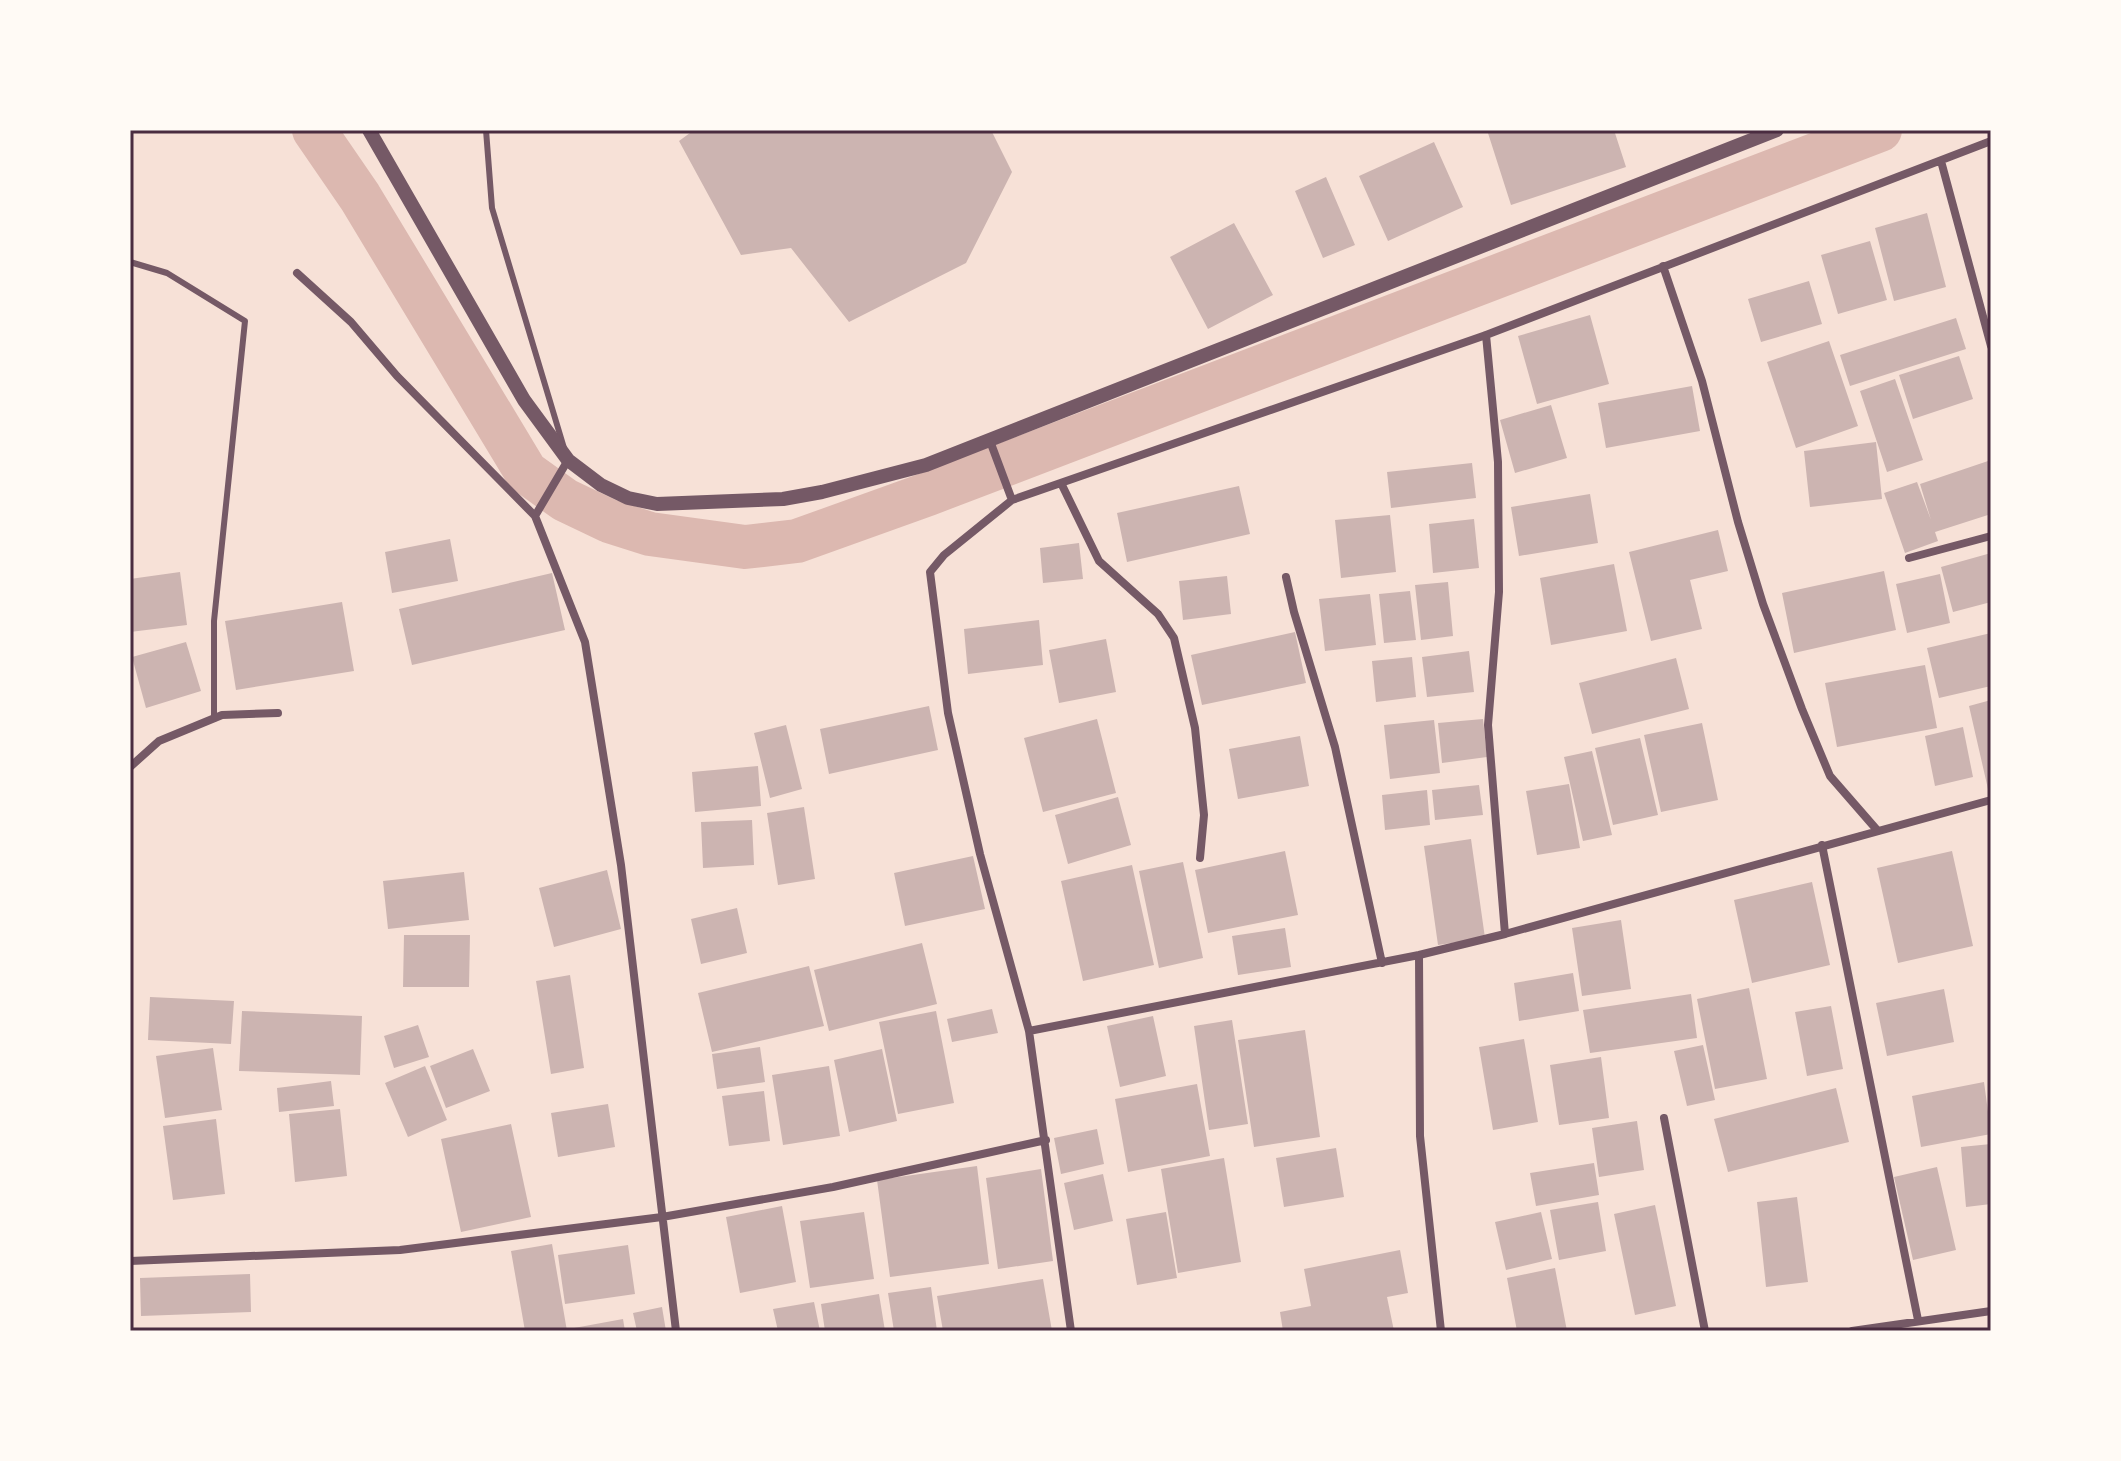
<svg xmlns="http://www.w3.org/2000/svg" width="2121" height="1461" font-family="'PT Sans',sans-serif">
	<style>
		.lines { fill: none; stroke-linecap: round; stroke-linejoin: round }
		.canal { stroke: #dcb8b0; stroke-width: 44 }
		.building { fill: #ccb4b1 }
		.service { stroke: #755966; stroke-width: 6 }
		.minor { stroke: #755966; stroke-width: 8 }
		.tertiary { stroke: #755966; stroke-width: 14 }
		.neatline { fill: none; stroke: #4a2c40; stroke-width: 3 }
	</style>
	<rect width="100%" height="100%" fill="#f7e1d7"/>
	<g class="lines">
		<!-- canal -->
		<path class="canal" d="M314,130L360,197L526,472L565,500L609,521L650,534L745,547L797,541L928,494L1880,130"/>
	</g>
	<!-- building -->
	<path class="building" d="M694,130H991L1012,172L966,263L849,322L791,248L741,255L679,141Z
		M1487,130H1614L1626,167L1511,205Z
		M1434,142L1463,207L1388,241L1359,176Z
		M1326,177L1355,245L1323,258L1295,191Z
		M1927,213L1946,287L1894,301L1875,228Z
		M1234,223L1273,295L1208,329L1170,257Z
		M1870,241L1887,300L1838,314L1821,255Z
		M1809,281L1822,324L1761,342L1748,299Z
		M1590,315L1609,384L1537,404L1518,336Z
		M1956,318L1966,349L1850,386L1840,355Z
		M1829,341L1858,426L1796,448L1767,362Z
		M1959,356L1973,399L1913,419L1899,375Z
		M1895,379L1923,460L1887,472L1860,391Z
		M1692,386L1700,431L1606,448L1598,403Z
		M1551,405L1567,458L1515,473L1500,420Z
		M1876,442L1882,499L1810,507L1804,451Z
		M1991,460V514L1935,532L1938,541L1905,553L1884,493L1917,482L1931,520L1920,484Z
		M1472,463L1476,498L1391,508L1387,472Z
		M1239,486L1250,534L1127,562L1117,513Z
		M1590,494L1598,543L1519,556L1511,507Z
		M1390,515L1396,572L1341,578L1335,520Z
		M1474,519L1479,568L1433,573L1429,524Z
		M1718,530L1728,571L1690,580L1702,629L1651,641L1629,552Z
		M450,539L458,581L392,593L385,552Z
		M1079,543L1083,579L1043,583L1040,548Z
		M1991,553V602L1953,612L1941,567Z
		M1614,564L1627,631L1551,645L1540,578Z
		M1884,571L1896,630L1794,653L1782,593Z
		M180,572L187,625L130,632V579Z
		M552,573L565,630L412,665L399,609Z
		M1940,574L1950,623L1907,633L1896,584Z
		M1227,576L1231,614L1183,620L1179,581Z
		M1448,582L1453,636L1421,640L1415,585Z
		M1410,591L1416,640L1384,643L1379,594Z
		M1370,594L1376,645L1325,651L1319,599Z
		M342,602L354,671L236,690L225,621Z
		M1039,620L1043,665L968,674L964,629Z
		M1295,632L1306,683L1202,705L1191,655Z
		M1991,633V686L1939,698L1927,648Z
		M1106,639L1116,692L1059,703L1049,650Z
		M186,642L201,691L146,708L132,657Z
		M1469,651L1474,692L1427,697L1422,657Z
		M1412,657L1416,697L1376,702L1372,661Z
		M1676,658L1689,709L1592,734L1579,683Z
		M1925,665L1937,728L1837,747L1825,683Z
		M1991,700V788L1988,789L1969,706Z
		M929,706L938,750L829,774L820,729Z
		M1097,719L1116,793L1043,812L1024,738Z
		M1483,719L1487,757L1442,763L1438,723Z
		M1434,720L1440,773L1390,779L1384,725Z
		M1702,723L1718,800L1661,812L1644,735Z
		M786,725L802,789L770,798L754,733Z
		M1963,727L1973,777L1935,786L1925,736Z
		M1300,736L1309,786L1238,799L1229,749Z
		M1640,738L1658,815L1613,825L1595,748Z
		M1592,751L1612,835L1583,841L1564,757Z
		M758,766L761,806L695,812L692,772Z
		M1569,784L1580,848L1537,855L1526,791Z
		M1479,785L1483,815L1435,820L1432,790Z
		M1427,790L1430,825L1385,830L1382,795Z
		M1118,797L1131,845L1068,864L1055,815Z
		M804,807L815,879L778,885L767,813Z
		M752,820L754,865L703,868L701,822Z
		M1471,839L1485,938L1438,945L1424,846Z
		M1285,851L1298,915L1208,933L1195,870Z
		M1952,851L1973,946L1898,963L1877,868Z
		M973,856L985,909L905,926L894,873Z
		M1183,862L1203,958L1159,968L1139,871Z
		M1132,865L1154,965L1083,981L1061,881Z
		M607,870L621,929L554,947L539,888Z
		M464,872L469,920L388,929L383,881Z
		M1812,882L1830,965L1752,983L1734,900Z
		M737,908L747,953L701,964L691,919Z
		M1621,920L1631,989L1582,996L1572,928Z
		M1285,928L1291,967L1238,975L1232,936Z
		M404,935H470L469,987H403Z
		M922,943L937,1004L829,1031L814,970Z
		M809,966L824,1026L712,1052L698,993Z
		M1573,973L1579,1011L1519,1021L1514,983Z
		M570,975L584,1068L551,1074L536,981Z
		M1749,988L1767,1079L1715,1089L1697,999Z
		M1944,989L1954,1042L1887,1056L1876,1003Z
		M1691,994L1697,1038L1590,1053L1583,1010Z
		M150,997L234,1001L231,1044L148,1040Z
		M1831,1006L1843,1069L1807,1076L1795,1012Z
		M992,1009L998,1033L952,1042L947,1019Z
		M242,1011L362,1016L360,1075L239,1071Z
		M936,1011L954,1103L898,1114L879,1022Z
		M1153,1016L1166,1076L1120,1087L1107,1026Z
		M1232,1020L1248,1124L1209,1130L1194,1026Z
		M418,1025L429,1057L394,1068L384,1036Z
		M1305,1030L1320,1137L1254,1147L1238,1040Z
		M1524,1039L1538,1122L1493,1130L1479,1047Z
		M1703,1045L1715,1100L1687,1106L1674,1051Z
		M760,1047L765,1082L717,1089L712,1054Z
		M213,1048L222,1110L165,1118L156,1056Z
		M473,1049L490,1091L446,1108L430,1066Z
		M882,1049L897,1121L849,1132L834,1060Z
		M1601,1057L1609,1118L1559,1125L1550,1065Z
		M425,1066L447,1120L408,1137L385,1083Z
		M829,1066L840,1136L783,1145L772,1075Z
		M331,1081L334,1106L279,1112L277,1088Z
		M1984,1082L1991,1134L1921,1147L1912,1096Z
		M1197,1084L1210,1156L1128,1172L1115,1099Z
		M1836,1088L1849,1142L1728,1172L1714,1119Z
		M764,1091L770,1141L729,1146L722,1096Z
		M608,1104L615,1147L558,1157L551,1113Z
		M340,1109L347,1176L295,1182L289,1114Z
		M216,1119L225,1194L173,1200L163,1126Z
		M1637,1121L1644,1170L1599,1177L1592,1128Z
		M511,1124L531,1217L461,1232L441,1139Z
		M1097,1129L1104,1164L1061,1174L1054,1138Z
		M1991,1144V1204L1966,1207L1961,1147Z
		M1336,1148L1344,1197L1284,1207L1276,1158Z
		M1224,1158L1241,1262L1178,1273L1161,1169Z
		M1594,1163L1599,1195L1536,1206L1530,1173Z
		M977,1166L989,1264L890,1277L877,1180Z
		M1937,1167L1956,1250L1913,1260L1894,1177Z
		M1041,1169L1053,1261L998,1269L986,1178Z
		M1103,1174L1113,1221L1074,1230L1064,1183Z
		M1797,1197L1808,1282L1766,1287L1757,1202Z
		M1598,1202L1606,1251L1559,1260L1550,1210Z
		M1655,1205L1676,1306L1635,1315L1614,1214Z
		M782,1206L796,1282L740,1293L726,1217Z
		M864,1212L874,1279L810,1288L800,1221Z
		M1166,1212L1177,1278L1137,1285L1126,1219Z
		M1541,1212L1552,1259L1506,1270L1495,1222Z
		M552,1244L567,1331H525L511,1251Z
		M628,1245L635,1294L565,1304L558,1255Z
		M1400,1250L1408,1293L1387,1297L1394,1331H1283L1280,1312L1311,1306L1304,1269Z
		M1555,1268L1567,1331H1517L1507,1278Z
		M250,1274L251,1312L141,1316L140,1278Z
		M1043,1279L1052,1331H943L937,1296Z
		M931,1287L937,1331H894L888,1293Z
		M879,1294L885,1331H825L821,1304Z
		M814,1302L820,1331H778L773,1309Z
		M662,1307L666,1331H637L633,1313Z
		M623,1319L625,1331H574V1328Z"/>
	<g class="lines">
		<!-- service -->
		<path class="service" d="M486,130L492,208L564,448
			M130,262L167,273L245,321L214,621V719"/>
		<!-- minor -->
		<path class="minor" d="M1941,161L1991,346
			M1663,266L1702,381L1738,522L1763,604L1802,709L1830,776L1877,830
			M297,273L351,322L397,376L535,516
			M1486,335L1498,462L1499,592L1488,725L1505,934
			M990,441L1012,500
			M568,460L535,516L585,642L621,865L676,1331
			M1061,483L1099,561L1158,614L1174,638L1195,728L1204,815L1200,858
			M1909,558L1991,536
			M1286,577L1294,612L1335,747L1382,963
			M130,767L159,741L222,715L278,713
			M1822,845L1918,1320
			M1419,955L1420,1136L1441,1331
			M1029,1031L1419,955L1505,934L1991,800
			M1664,1118L1705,1331
			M130,1261L400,1250L662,1217L833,1187L1046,1140
			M1071,1331L1029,1031L980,854L948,713L930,572L944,555L1012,500L1486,335L1991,141
			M1852,1331L1991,1311"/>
		<!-- tertiary -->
		<path class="tertiary" d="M369,130L524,400L568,460L601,485L628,498L657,504L783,499L822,492L926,465L1777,130"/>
	</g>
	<!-- border -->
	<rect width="2121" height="1461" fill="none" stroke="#fffaf5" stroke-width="264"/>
	<rect x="132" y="132" width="1857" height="1197" class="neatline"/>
</svg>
